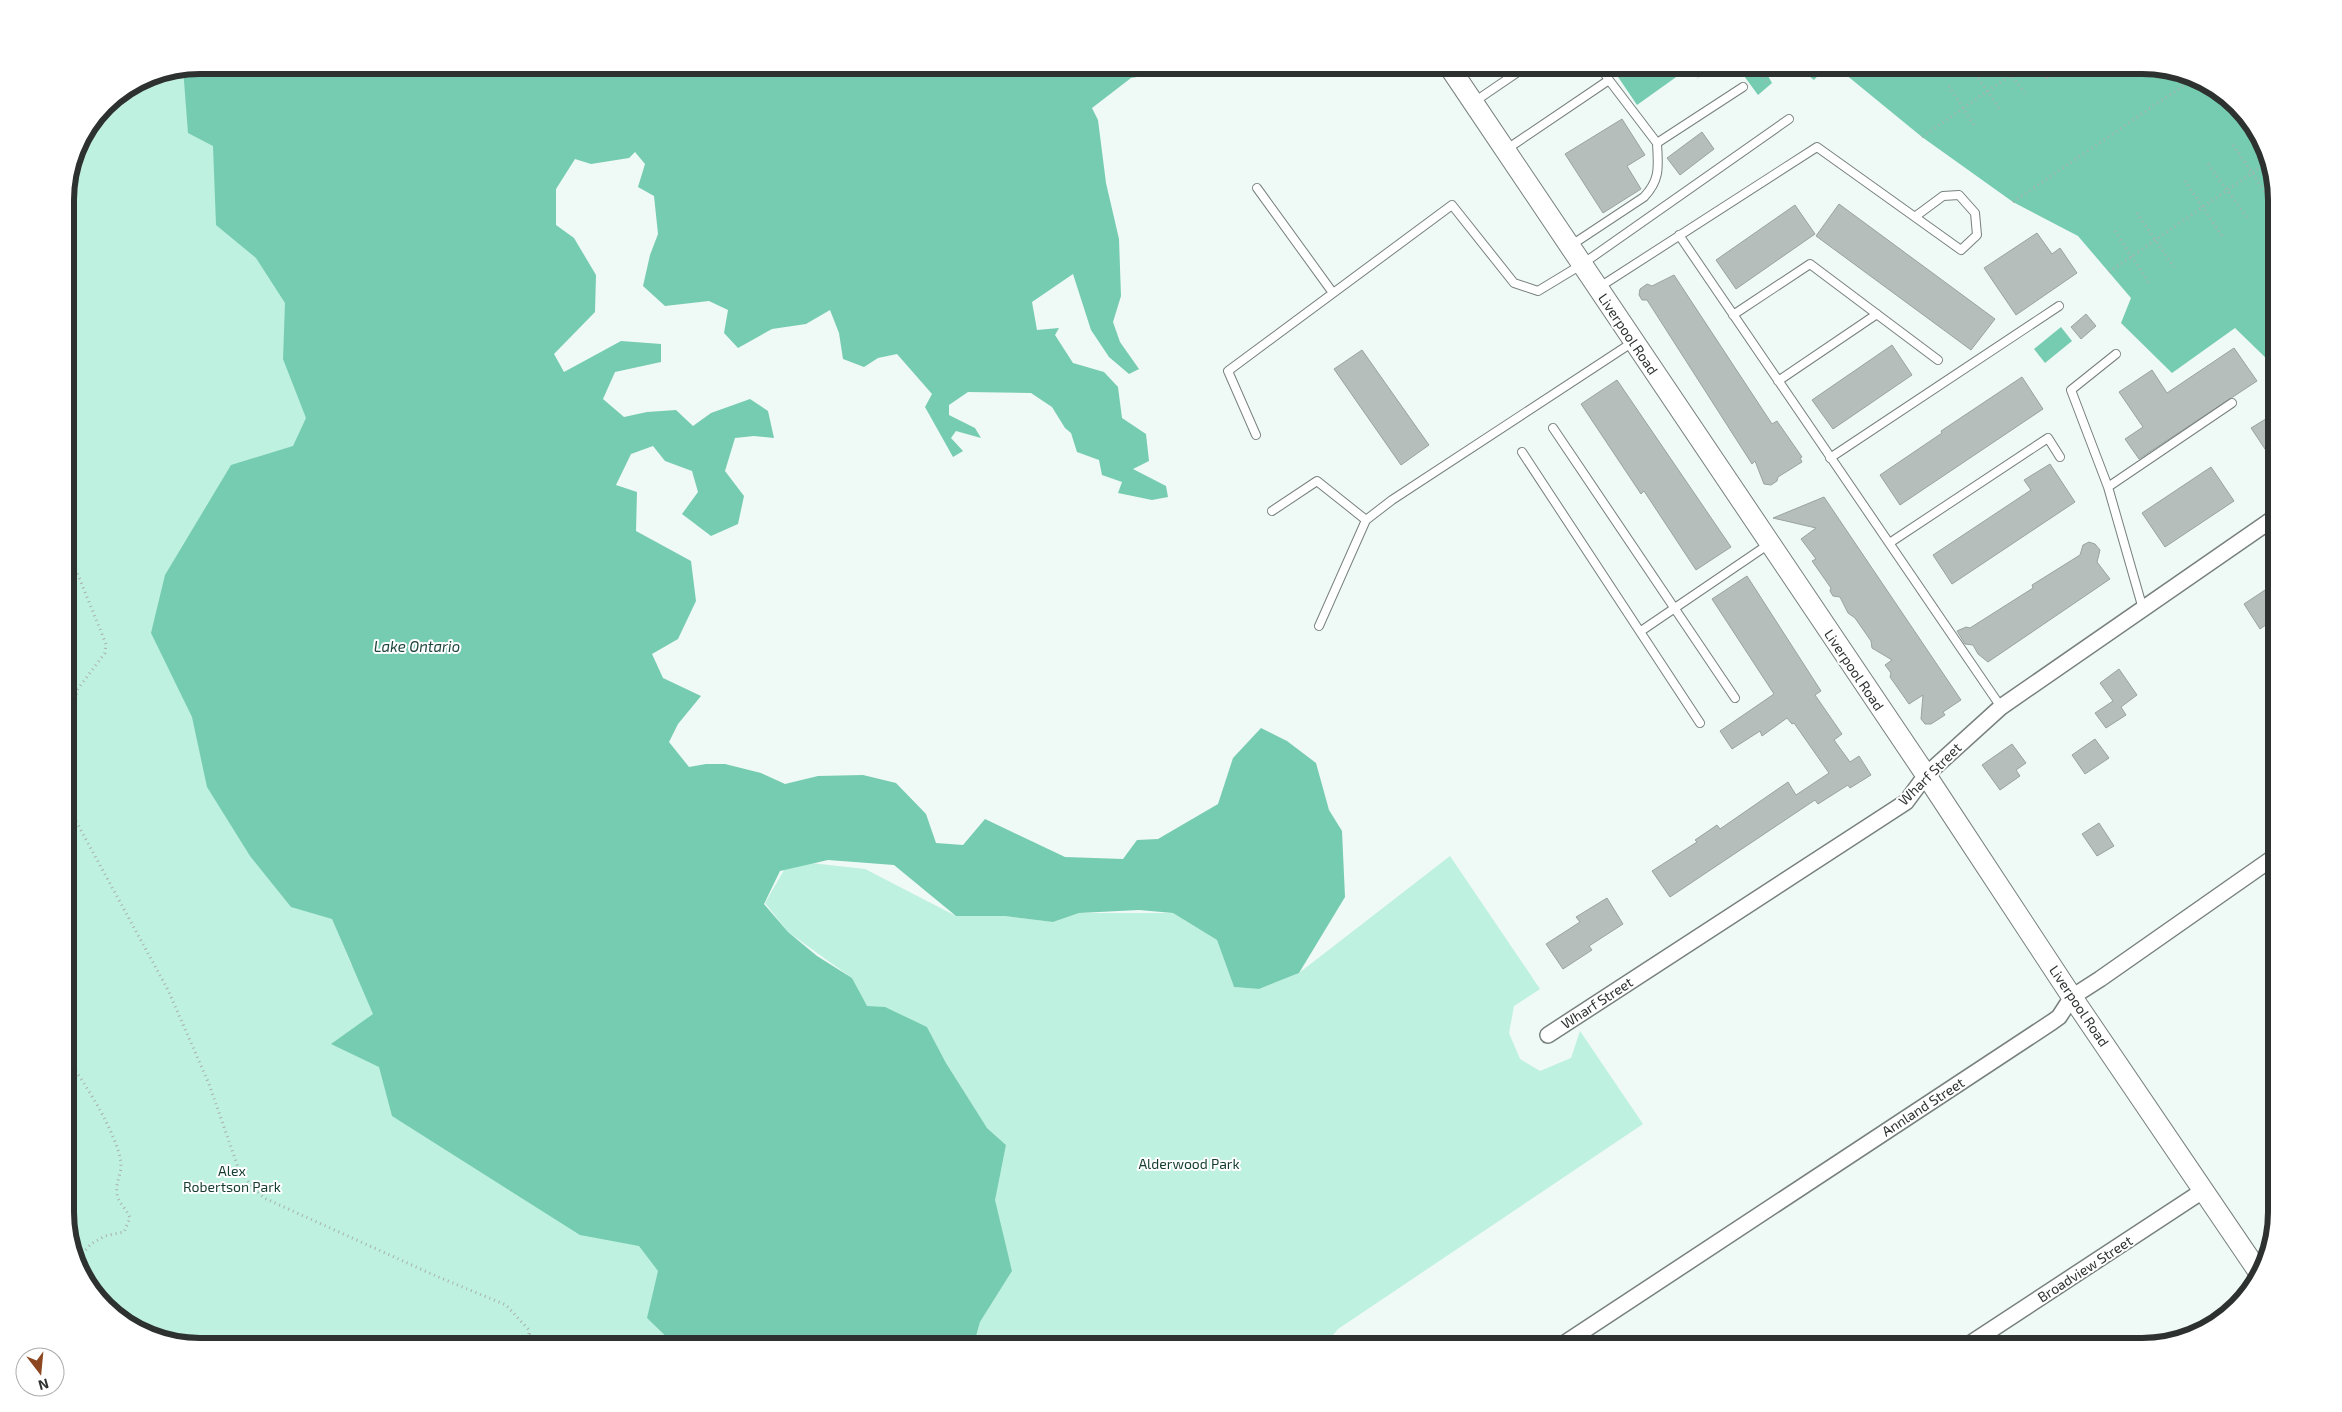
<svg xmlns="http://www.w3.org/2000/svg" width="2342" height="1412" font-family="'Exo 2',sans-serif">
	<style>
		.green { fill: #bef1df }
		.water { fill: #76ccb1 }
		.building { fill: #b5bebb; stroke: #9aa39f }
		.lines { fill: none; stroke-linecap: round; stroke-linejoin: round }
		.service-casing { stroke: #78817d; stroke-width: 10 }
		.minor-casing { stroke: #78817d; stroke-width: 18 }
		.tertiary-casing { stroke: #78817d; stroke-width: 22 }
		.path { stroke: #a9b1ae; stroke-width: 3; stroke-dasharray: 1 4; stroke-linecap: butt }
		.service { stroke: #fff; stroke-width: 8 }
		.minor { stroke: #fff; stroke-width: 15 }
		.tertiary { stroke: #fff; stroke-width: 20 }
		.labels { text-anchor: middle; stroke-width: 4; stroke-linejoin: round; paint-order: stroke }
		.street-label { font-size: 14px; fill: #2d312f; stroke: #fff }
		.park-label { font-size: 14px; fill: #143c30; stroke: #fff }
		.water-label { font-size: 15px; font-style: italic; fill: #20473b; stroke: #fff }
		.rim { fill: none; stroke: #2d312f; stroke-width: 6 }
	</style>
	<rect width="100%" height="100%" fill="#eff9f5"/>
	<!-- green -->
	<path class="green" d="M200,65L335,369L332,918L351,964L674,1230L742,1347H200L132,1329L83,1280L65,1220V192L79,141L105,104L149,75Z
		M1450,856L1540,989L1514,1006L1509,1033L1520,1059L1540,1071L1571,1058L1580,1031L1643,1124L1338,1329L1323,1347H973L980,1322L1012,1271L994,1200L1006,1145L986,1127L946,1063L927,1027L866,1006L852,978L788,932L765,903L784,870L811,863L865,869L956,916H1005L1053,922L1079,913H1173L1217,940L1234,987L1259,989L1299,973Z"/>
	<!-- water -->
	<path class="water" d="M200,65H1209L1131,78L1092,108L1098,120L1106,183L1119,239L1121,296L1113,322L1120,342L1139,369L1129,374L1109,357L1091,330L1073,274L1032,302L1037,330L1059,328L1055,335L1073,363L1104,372L1118,387L1122,418L1146,434L1149,461L1133,469L1166,486L1168,497L1152,500L1118,493L1122,482L1102,475L1099,460L1077,452L1071,433L1065,428L1052,407L1031,393L968,392L949,405V415L975,428L981,438L956,431L951,438L963,451L953,457L925,407L932,394L897,354L878,358L864,367L843,359L839,333L830,310L806,324L772,329L738,348L724,333L728,310L709,301L665,306L643,286L650,255L658,234L654,196L638,187L645,164L635,152L629,158L591,164L575,159L556,189V225L574,238L596,275L595,312L554,354L564,372L621,341L661,344V362L615,372L603,399L624,417L647,412L676,410L693,426L711,413L750,399L768,411L774,438L754,436L735,438L725,471L744,496L738,524L711,536L682,514L698,492L692,471L665,461L653,446L631,454L616,485L637,492L636,531L691,561L696,601L678,639L652,654L663,678L701,696L678,724L669,742L689,767L706,764H725L761,773L785,784L818,776L863,775L896,783L926,814L936,843L963,845L985,819L1065,857L1123,859L1137,840L1158,839L1218,804L1233,758L1261,728L1287,741L1316,763L1329,810L1342,831L1345,897L1299,973L1259,989L1234,987L1217,940L1173,913L1139,910L1079,913L1053,922L1005,916H956L894,865L828,860L780,871L764,904L788,932L817,956L852,978L867,1006L885,1007L927,1027L946,1063L987,1128L1006,1145L995,1200L1012,1271L980,1322L973,1347H677L647,1318L658,1271L639,1246L580,1235L392,1116L379,1067L331,1044L373,1014L332,919L291,907L250,856L207,787L192,717L151,633L165,575L231,465L293,446L306,418L283,359L285,303L256,258L216,225L213,146L188,133L183,68Z
		M1610,65H1693L1637,105Z
		M1736,65H1778L1764,69L1772,83L1758,95Z
		M1795,65H1828L1814,80Z
		M1837,65H2142L2210,83L2259,132L2277,192V376L2270,362L2235,328L2172,373L2121,323L2131,298L2078,236L2013,202L1922,137L1845,74Z
		M2061,327L2072,341L2045,363L2034,349Z"/>
	<!-- building -->
	<path class="building" d="M1622,119L1645,155L1627,166L1641,189L1603,213L1565,154Z
		M1702,132L1714,149L1680,175L1667,158Z
		M1839,204L1995,319L1971,350L1816,236Z
		M1795,205L1815,234L1736,289L1716,260Z
		M2037,233L2052,254L2060,248L2077,273L2016,315L1984,268Z
		M1674,275L1772,424L1777,421L1802,457L1800,458L1802,462L1778,477L1777,481L1771,485L1764,484L1755,461L1752,464L1647,300H1642L1639,295L1640,289L1647,284L1652,286Z
		M2086,314L2096,326L2081,339L2071,327Z
		M1892,345L1912,375L1833,429L1812,400Z
		M2234,348L2257,381L2139,459L2125,439L2143,427L2119,392L2152,370L2167,393Z
		M1362,350L1429,445L1401,465L1334,369Z
		M2022,377L2043,409L1900,505L1880,475L1942,433L1941,431Z
		M1617,380L1731,547L1696,570L1644,491L1641,494L1581,404Z
		M2277,412V467L2251,428Z
		M2050,464L2075,502L1952,584L1933,555L2031,490L2024,480Z
		M2211,467L2234,501L2165,547L2142,513Z
		M1824,497L1961,700L1943,712L1945,715L1931,724H1925L1921,719L1923,695L1909,704L1890,677L1891,673L1885,665L1892,660L1872,648L1871,641L1855,618L1848,613L1840,597L1833,596L1830,591L1831,588L1812,561L1816,559L1801,539L1816,528L1773,518Z
		M2089,542L2095,544L2100,550L2097,562L2110,579L1988,662L1978,654L1973,645L1965,644L1957,631L1966,627L1970,628L2033,588L2032,585L2080,555L2083,545Z
		M1747,576L1821,691L1815,695L1842,734L1834,740L1850,762L1859,756L1871,775L1850,788L1848,785L1818,804L1815,800L1670,897L1652,871L1697,842L1695,840L1717,825L1720,829L1788,782L1796,795L1829,773L1794,723L1792,724L1787,718L1762,736L1760,731L1732,749L1720,731L1774,694L1712,599Z
		M2277,582V617L2260,629L2244,604Z
		M2119,669L2137,695L2121,707L2126,715L2106,728L2095,713L2113,701L2100,683Z
		M2095,739L2109,758L2085,774L2072,755Z
		M2012,744L2026,763L2016,770L2020,776L2000,790L1982,765Z
		M2099,823L2114,846L2097,856L2082,834Z
		M1607,898L1623,924L1589,946L1592,950L1563,969L1546,944L1580,922L1576,917Z"/>
	<g class="lines">
		<!-- service casing -->
		<g class="service-casing">
			<path id="service" d="M1609,80L1657,143L1743,87
				M1474,102L1528,65
				M1507,149L1609,80L1599,65
				M1257,188L1333,293
				M1679,235C1786,393 1895,549 2001,707
				M1570,246L1644,197C1661,179 1658,166 1657,143
				M1598,288L1817,147L1961,250L1977,235L1975,213L1959,195L1943,196L1916,216
				M1733,315L1810,264L1938,360
				M2116,354L2071,390L2108,487L2143,609
				M1778,381L1877,314
				M1553,428L1735,698
				M1256,435L1228,371L1452,205L1514,283L1538,291L1581,265L1789,119
				M1522,452L1700,723
				M1830,458L2059,306
				M2108,487L2232,403
				M1272,511L1317,481L1366,520
				M1891,542L2048,438L2060,457
				M1319,626L1366,520L1392,500L1633,342
				M1641,631L1769,544"/>
		</g>
		<!-- minor casing -->
		<g class="minor-casing">
			<path id="minor" d="M1548,1035L1906,802L1926,775L2001,707L2277,516
				M1559,1347L2052,1022L2059,1017L2072,997L2100,979L2277,855
				M1965,1347L2204,1190"/>
		</g>
		<!-- tertiary casing -->
		<g class="tertiary-casing">
			<path id="tertiary" d="M1448,65L1926,775L2072,997L2260,1274"/>
		</g>
		<!-- path -->
		<path class="path" d="M1690,65L1698,78
			M1754,65L1768,84
			M2003,65L2025,93
			M2038,65L2048,79
			M1973,70L2000,110
			M1845,74L1858,65
			M1949,86L1975,127
			M1922,137L2025,65
			M2233,145L2271,200
			M2208,164L2247,217
			M2185,181L2222,236
			M2013,202L2193,79
			M2137,213L2174,267
			M2115,231L2150,285
			M65,233L73,280V312L65,344
			M2109,272L2268,162
			M65,552L74,565L106,644L105,653L77,690L67,769V788L71,812L168,990L209,1084L239,1170L251,1185L264,1198L436,1276L506,1305L529,1330V1335L525,1347
			M65,1054C85,1085 108,1118 119,1153C125,1173 115,1178 117,1194C118,1203 127,1209 130,1218L124,1232L105,1236L91,1244L77,1260
			M529,1335L543,1347"/>
		<!-- service -->
		<use href="#service" class="service"/>
		<!-- minor -->
		<use href="#minor" class="minor"/>
		<!-- tertiary -->
		<use href="#tertiary" class="tertiary"/>
	</g>
	<g class="labels">
		<!-- street labels -->
		<g class="street-label">
			<text transform="translate(1628 334) rotate(56)" y="5">Liverpool Road</text>
			<text transform="translate(1854 670) rotate(56)" y="5">Liverpool Road</text>
			<text transform="translate(1930 774) rotate(-45)" y="5">Wharf Street</text>
			<text transform="translate(1597 1003) rotate(-33)" y="5">Wharf Street</text>
			<text transform="translate(2079 1006) rotate(56)" y="5">Liverpool Road</text>
			<text transform="translate(1923 1107) rotate(-33)" y="5">Annland Street</text>
			<text transform="translate(2085 1269) rotate(-33)" y="5">Broadview Street</text>
		</g>
		<!-- park labels -->
		<g class="park-label">
			<text x="1189" y="1169">Alderwood Park</text>
			<text x="232" y="1176">Alex<tspan x="232" dy="16">Robertson Park</tspan></text>
		</g>
		<!-- water labels -->
		<g class="water-label">
			<text x="417" y="652">Lake Ontario</text>
		</g>
	</g>
	<!-- crop -->
	<path d="M0 0H2342V1412H0ZM200 74H2142A126 126 0 0 1 2268 200V1212A126 126 0 0 1 2142 1338H200A126 126 0 0 1 74 1212V200A126 126 0 0 1 200 74Z" fill="#fff" fill-rule="evenodd"/>
	<path class="rim" d="M200 74H2142A126 126 0 0 1 2268 200V1212A126 126 0 0 1 2142 1338H200A126 126 0 0 1 74 1212V200A126 126 0 0 1 200 74Z"/>
	<!-- north arrow -->
	<g transform="translate(40 1372) rotate(164)"><circle r="24" fill="#ffffff" stroke="#abadac"/>
	<path d="M0-4L9 19L0 12L-9 19Z" fill="#8d4720"/>
	<text y="-8" font-size="14" font-weight="bold" text-anchor="middle" fill="#2d312f">N</text>
	</g>
</svg>
